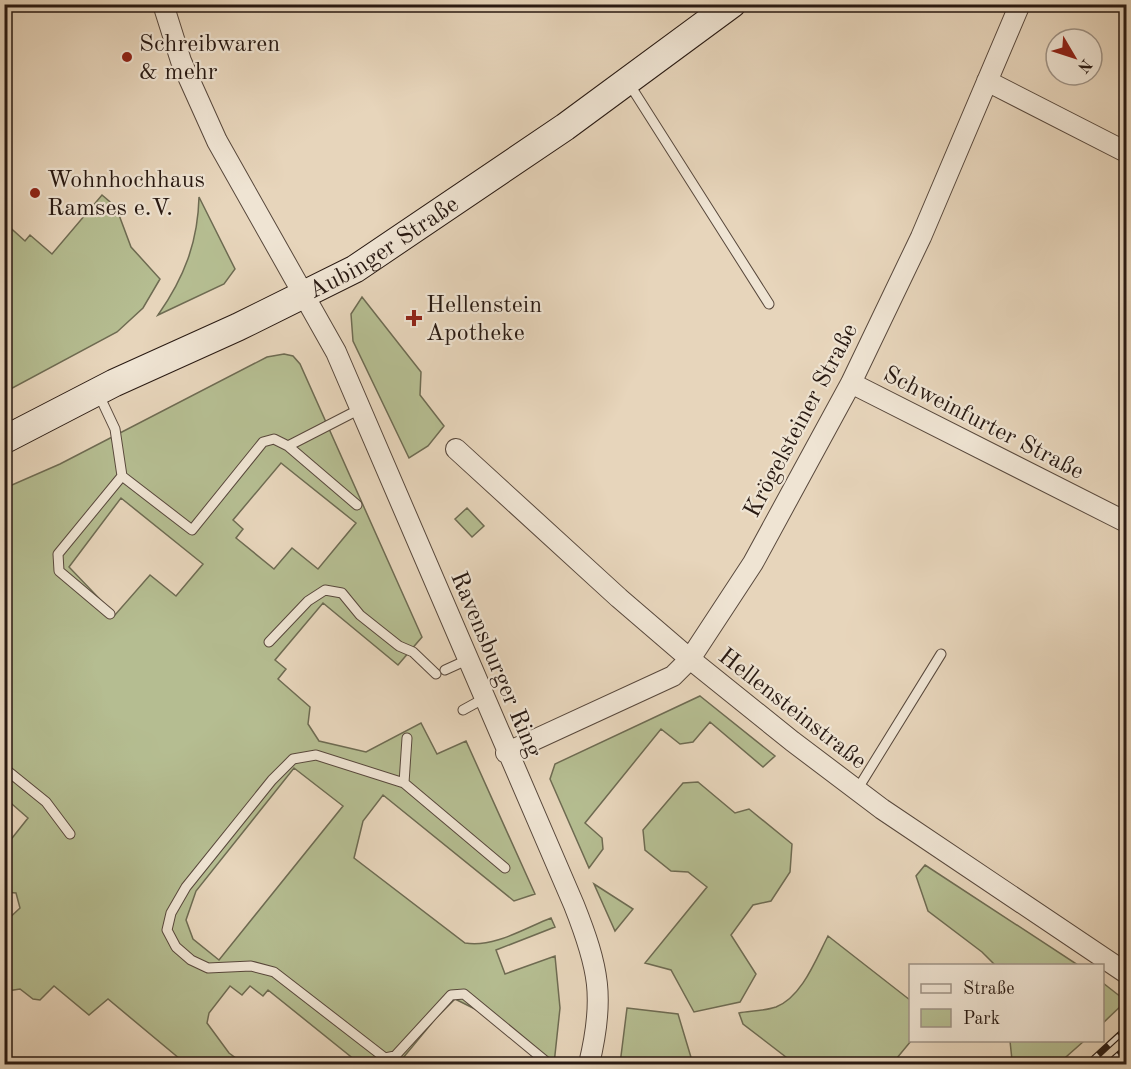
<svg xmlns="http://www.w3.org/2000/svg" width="1131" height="1069" font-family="'Old Standard TT',serif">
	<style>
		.green { fill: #b5bd91; stroke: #6e6b52; stroke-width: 1.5; fill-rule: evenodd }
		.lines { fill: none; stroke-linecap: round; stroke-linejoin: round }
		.service-casing { stroke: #58483c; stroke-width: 11 }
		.minor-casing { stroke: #58483c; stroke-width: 22 }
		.secondary-casing { stroke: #281912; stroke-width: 29 }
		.service { stroke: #efe4d3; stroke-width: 9 }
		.minor { stroke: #efe4d3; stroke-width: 20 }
		.secondary { stroke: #efe4d3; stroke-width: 27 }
		.rail-casing { stroke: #281912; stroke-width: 7 }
		.rail { stroke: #efe4d3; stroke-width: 4.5; stroke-dasharray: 14; stroke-linecap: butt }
		.poi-dot { fill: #8f2418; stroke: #efe4d3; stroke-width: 2 }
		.labels { text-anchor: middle; stroke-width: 4.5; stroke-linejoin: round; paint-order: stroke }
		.poi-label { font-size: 24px; fill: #281912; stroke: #efe4d3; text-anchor: start }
		.street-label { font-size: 24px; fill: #281912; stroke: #efe4d3 }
	</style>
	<rect width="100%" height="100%" fill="#e7d5bb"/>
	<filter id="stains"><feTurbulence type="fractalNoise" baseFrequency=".00333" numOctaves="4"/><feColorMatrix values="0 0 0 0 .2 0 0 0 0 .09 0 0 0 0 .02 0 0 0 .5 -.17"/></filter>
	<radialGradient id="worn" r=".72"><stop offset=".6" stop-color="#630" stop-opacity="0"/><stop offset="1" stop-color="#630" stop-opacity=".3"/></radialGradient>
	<!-- green -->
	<path class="green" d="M102,195L116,207L131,247L160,279L143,308L117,332L5,392V223L25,241L30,235L52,254Z
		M199,197L235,269L224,284L158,315C184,278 198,242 199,197Z
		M362,297L421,372L420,395L444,426L428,446L409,458L353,341L351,314Z
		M284,354L293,356L300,364L422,637L398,665L323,603L275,660L286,669L278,679L310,707L308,724L319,741L366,752L421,723L437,754L466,741L535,894L514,901L383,795L363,821L354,858L465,943C494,948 525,928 551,918L555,927L496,950L505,974L555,956L560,1008L554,1064H543L481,1012L455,999L436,1018L398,1064H360L268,990L263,996L250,986L242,995L230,986L209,1013L207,1023L229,1053L244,1064H186L108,999L89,1015L54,986L40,1000L33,999L20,989L7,991L5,995L4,923L20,908L16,893L5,892V847L28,818L5,798V488L60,464L267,357ZM281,463L356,523L318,569L292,548L274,569L236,538L243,529L233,520ZM121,498L203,564L176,596L150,575L115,615L69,567ZM294,768L343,806L219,960L193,939L186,920L196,891Z
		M467,508L484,526L472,537L455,519Z
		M700,696L775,756L763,767L710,722L693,742L680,744L661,729L585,823L602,838L603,849L589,868L550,779L555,764Z
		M698,782L735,813L749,809L792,844L790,872L771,901L753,905L731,935L756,974L740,1002L694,1012L671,970L645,963L707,887L688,872L671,871L645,850L643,830L683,783Z
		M925,865L1078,965H995L982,952L928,911L916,876Z
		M594,884L633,909L615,931Z
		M828,936L910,1000L911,1041L892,1064H795L743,1024L739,1013C750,1011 764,1011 776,1007C802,997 816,959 828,936Z
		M1103,983L1126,1001L1103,1023L1102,983Z
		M627,1008L678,1014L693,1064H620Z
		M1010,1041V1040L1084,1041L1058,1064H1009L1012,1060Z"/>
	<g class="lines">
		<!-- service casing -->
		<g class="service-casing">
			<path id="service" d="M628,82L769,304
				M99,395L115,429L122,476
				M288,446L360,409
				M110,614L59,571L58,554L122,476L192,530L263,442L274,439L288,446L357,505
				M269,642L308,601L325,590L342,593L360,615L399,646L413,652L436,674
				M445,670L467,660
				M463,710L483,699
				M407,738L404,783L505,868
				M4,768L46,802L70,834
				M404,783L316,755L293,759L272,780L186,887L171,913L167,930L176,947L191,960L208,968L251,966L274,972L385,1058L395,1056L451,995L464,994L549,1064
				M857,790L941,654"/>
		</g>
		<!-- minor casing -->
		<g class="minor-casing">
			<path id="minor" d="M163,4L181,61L217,141L336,352L574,905C599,968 605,998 589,1064
				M987,81L1126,152
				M851,383L1126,522
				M456,449L619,598L690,659L792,741L882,809L1126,973
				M506,753L673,676L690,659L753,563L851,383L921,237L1020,4"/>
		</g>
		<!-- secondary casing -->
		<g class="secondary-casing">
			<g id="secondary">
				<path id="s1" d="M4,440L114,383L238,327L355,269L565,127L732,4"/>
			</g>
		</g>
		<!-- service -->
		<use href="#service" class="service"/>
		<!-- minor -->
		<use href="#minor" class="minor"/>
		<!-- secondary -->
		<use href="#secondary" class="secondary"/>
		<!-- rail casing -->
		<g class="rail-casing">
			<path id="rail" d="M1088,1064L1126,1029
				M1108,1064L1126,1048"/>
		</g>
		<!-- rail -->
		<use href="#rail" class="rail"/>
	</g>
	<!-- markers -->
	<g class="poi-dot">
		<circle cx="127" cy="57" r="6"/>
		<circle cx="35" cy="193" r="6"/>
		<path d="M411 309h6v6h6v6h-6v6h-6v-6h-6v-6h6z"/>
	</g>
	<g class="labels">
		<!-- poi labels -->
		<g class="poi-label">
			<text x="139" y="51">Schreibwaren<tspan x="139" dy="28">&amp; mehr</tspan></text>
			<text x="47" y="187">Wohnhochhaus<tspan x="47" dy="28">Ramses e.V.</tspan></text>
			<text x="426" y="312">Hellenstein<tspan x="426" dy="28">Apotheke</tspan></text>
		</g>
		<!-- street labels -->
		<g class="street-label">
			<text dy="8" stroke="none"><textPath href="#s1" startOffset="426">Aubinger Straße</textPath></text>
			<text transform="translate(800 420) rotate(-62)" y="8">Krögelsteiner Straße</text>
			<text transform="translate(984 422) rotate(27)" y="8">Schweinfurter Straße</text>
			<text transform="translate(497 664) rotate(67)" y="8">Ravensburger Ring</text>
			<text transform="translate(793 708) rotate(38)" y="8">Hellensteinstraße</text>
		</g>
	</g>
	<!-- margin -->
	<rect width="1131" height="1069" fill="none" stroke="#e7d5bb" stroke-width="24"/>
	<rect x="6" y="6" width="1119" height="1057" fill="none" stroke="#281912" stroke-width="3"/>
	<rect x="12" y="12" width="1107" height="1045" fill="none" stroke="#281912" stroke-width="1.5"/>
	<!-- legend -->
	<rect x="909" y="964" width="195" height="78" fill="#efe4d3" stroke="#9f9386" stroke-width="1.5"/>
	<rect x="921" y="984" width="30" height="9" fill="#efe4d3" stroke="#9f9386" stroke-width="1.5"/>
	<text x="963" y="994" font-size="18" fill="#281912">Straße</text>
	<rect x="921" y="1009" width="30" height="18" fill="#b5bd91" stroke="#9f9386" stroke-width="1.5"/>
	<text x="963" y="1024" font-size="18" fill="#281912">Park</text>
	<!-- north arrow -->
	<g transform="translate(1074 57) rotate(129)"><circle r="28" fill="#efe4d3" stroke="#9f9386" stroke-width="1.5"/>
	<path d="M0-4.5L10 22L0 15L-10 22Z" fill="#8f2418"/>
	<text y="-9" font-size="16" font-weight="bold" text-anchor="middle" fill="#281912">N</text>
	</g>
	<rect width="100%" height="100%" filter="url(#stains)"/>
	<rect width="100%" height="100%" fill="url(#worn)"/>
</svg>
